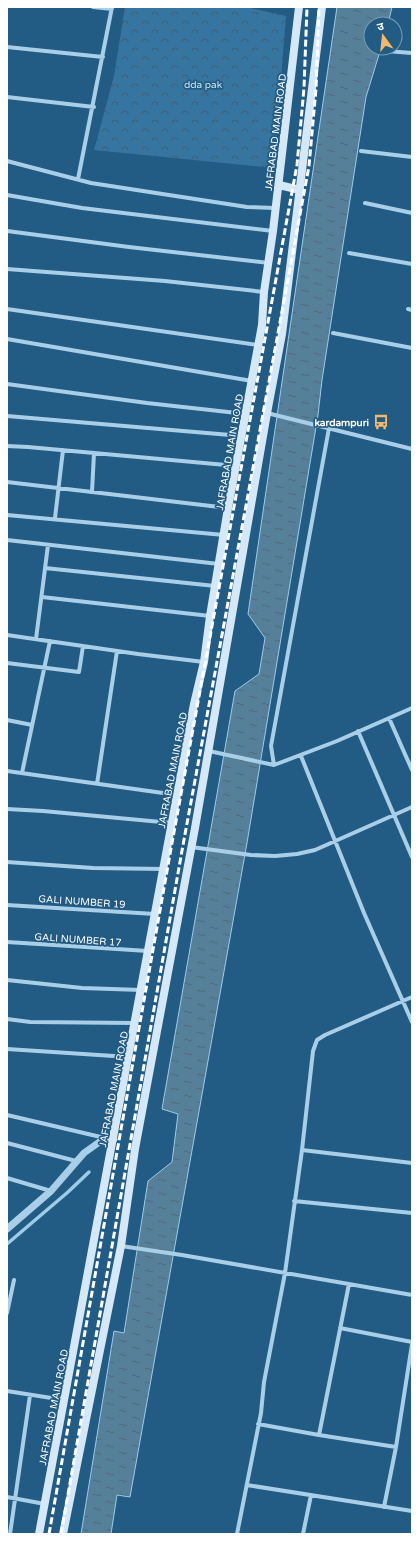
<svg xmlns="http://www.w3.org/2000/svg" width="419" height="1541" font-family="'Varela Round','Noto Sans Devanagari',sans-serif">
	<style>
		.park { fill: url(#park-crowns) }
		.water { fill: url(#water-ripples); stroke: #9dcce9 }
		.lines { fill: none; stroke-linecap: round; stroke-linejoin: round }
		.stream { stroke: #9dcce9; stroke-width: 3.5 }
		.minor { stroke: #a9cfe8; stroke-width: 4 }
		.tertiary { stroke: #a9cfe8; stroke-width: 7 }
		.secondary { stroke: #d4e8f7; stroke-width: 8 }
		.rail { stroke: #fff; stroke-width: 3; stroke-dasharray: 7 3; stroke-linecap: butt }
		.labels { text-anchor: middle; stroke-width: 3.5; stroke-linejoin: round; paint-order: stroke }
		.park-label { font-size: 10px; fill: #cde6f6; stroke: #225b83 }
		.street-label { font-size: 10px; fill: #fff; stroke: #225b83 }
		.poi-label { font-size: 10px; font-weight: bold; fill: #fff; stroke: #225b83; text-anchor: end }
	</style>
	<defs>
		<pattern id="park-crowns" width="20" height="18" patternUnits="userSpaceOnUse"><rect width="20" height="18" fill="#3675a0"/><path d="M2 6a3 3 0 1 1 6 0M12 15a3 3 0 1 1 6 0" fill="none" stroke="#425e72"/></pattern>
		<pattern id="water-ripples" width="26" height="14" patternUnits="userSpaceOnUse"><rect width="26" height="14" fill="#567f9a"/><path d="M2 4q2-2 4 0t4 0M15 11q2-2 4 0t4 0" fill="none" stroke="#526877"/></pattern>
	</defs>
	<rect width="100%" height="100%" fill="#225b83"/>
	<!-- park -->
	<path class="park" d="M125,7H246L286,16L274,168L94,150L114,76Z"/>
	<!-- water -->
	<path class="water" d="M337,7H392L388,24H371V48H381L366,97L322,380L318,415L247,843L130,1497L117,1495L111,1534H81L114,1331L124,1333L148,1181L172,1162L178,1114L162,1109L235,691L259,674L265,638L248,614Z"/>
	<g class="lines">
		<!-- stream -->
		<path class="stream" d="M7,1244L68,1192L89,1172"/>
		<!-- minor -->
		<path class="minor" d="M93,7L112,9
			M7,47L103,57
			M386,51L412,53
			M7,97L94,107
			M361,151L412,157
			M7,161L91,183L247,207L275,208
			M78,179L112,7
			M7,195L82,208L273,231
			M365,203L412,213
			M7,231L129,247L269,263
			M349,253L412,264
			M7,269L165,281L264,292
			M7,309L258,345
			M408,309L412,310
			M333,333L412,348
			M7,339L252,381
			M7,384L147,403L246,414
			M267,413L412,449
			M7,416L242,436
			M7,446L28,447L237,466
			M7,482L228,508
			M92,492L94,453
			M7,515L224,535
			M55,518L63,450
			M7,540L219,564
			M45,568L215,586
			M42,597L210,616
			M7,635L138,654L204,662
			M36,639L48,545
			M7,663L79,672L83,646
			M389,718L412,770
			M7,720L32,725
			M358,731L412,857
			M209,751L274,765L337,741L412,708
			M301,756L364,913L412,1022
			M274,765L271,746L329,428
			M7,771L177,795
			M22,773L50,641
			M97,784L117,651
			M7,809L43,811L172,823
			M191,847L251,855L275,856L297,854L315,850L412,807
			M7,862L93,868L164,869
			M7,905L155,914
			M7,942L148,951
			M7,980L82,988L141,990
			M7,1019L30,1022L135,1023
			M7,1049L129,1057
			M7,1115L105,1138
			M7,1143L76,1161
			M302,1150L412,1163
			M7,1178L51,1191
			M294,1201L412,1213
			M121,1246L182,1255L412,1295
			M7,1313L14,1280
			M340,1328L412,1342
			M7,1391L64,1400
			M258,1424L319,1435L396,1447
			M319,1435L349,1284
			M247,1485L412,1511
			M7,1497L45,1504
			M384,1507L396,1447L412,1344
			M10,1534L30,1395
			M237,1534L261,1413L264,1382L285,1273L302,1150L313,1051L317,1040L325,1035L412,997
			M303,1534L311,1495"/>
		<!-- tertiary -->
		<path class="tertiary" d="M7,1229L51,1191L84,1153L105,1138L114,1139"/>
		<!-- secondary -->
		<path class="secondary" d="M279,185L300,190
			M39,1534L194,704L204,662L210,616L228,508L262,325L264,292L273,231L299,7
			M63,1534L121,1246L135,1149L195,828L267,413L282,334L322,7"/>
		<!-- rail -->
		<path class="rail" d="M49,1534L172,843L297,165L304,88L307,7
			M61,1534L183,845L309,166L316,89L319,7"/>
	</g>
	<!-- icons -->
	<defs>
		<g id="bus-bare" transform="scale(1.2)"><path d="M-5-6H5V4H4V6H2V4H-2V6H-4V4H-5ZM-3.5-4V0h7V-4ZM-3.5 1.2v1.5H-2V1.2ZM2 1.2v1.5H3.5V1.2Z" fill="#f4b86b" stroke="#225b83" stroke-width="2.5" paint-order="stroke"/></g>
	</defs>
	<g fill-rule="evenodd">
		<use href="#bus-bare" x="381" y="422"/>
	</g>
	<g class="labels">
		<!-- park labels -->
		<g class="park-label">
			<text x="203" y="88">dda pak</text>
		</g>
		<!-- street labels -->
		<g class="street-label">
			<text transform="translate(275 132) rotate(-83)" y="4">JAFRABAD MAIN ROAD</text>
			<text transform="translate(229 452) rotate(-80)" y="4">JAFRABAD MAIN ROAD</text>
			<text transform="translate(172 770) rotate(-79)" y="4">JAFRABAD MAIN ROAD</text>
			<text transform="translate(82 901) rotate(4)" y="4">GALI NUMBER 19</text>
			<text transform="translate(78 939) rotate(4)" y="4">GALI NUMBER 17</text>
			<text transform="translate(113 1089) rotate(-79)" y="4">JAFRABAD MAIN ROAD</text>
			<text transform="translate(53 1407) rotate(-79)" y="4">JAFRABAD MAIN ROAD</text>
		</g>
		<!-- poi labels -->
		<g class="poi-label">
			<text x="369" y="426">kardampuri</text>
		</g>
	</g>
	<!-- border -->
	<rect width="419" height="1541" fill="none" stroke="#ffffff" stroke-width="16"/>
	<!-- north arrow -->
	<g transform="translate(383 36) rotate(345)"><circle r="19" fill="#225b83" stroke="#7a9db5"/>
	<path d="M0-3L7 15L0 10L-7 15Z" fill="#f4b86b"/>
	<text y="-6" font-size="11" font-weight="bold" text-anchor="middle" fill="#ffffff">उ</text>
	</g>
</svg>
